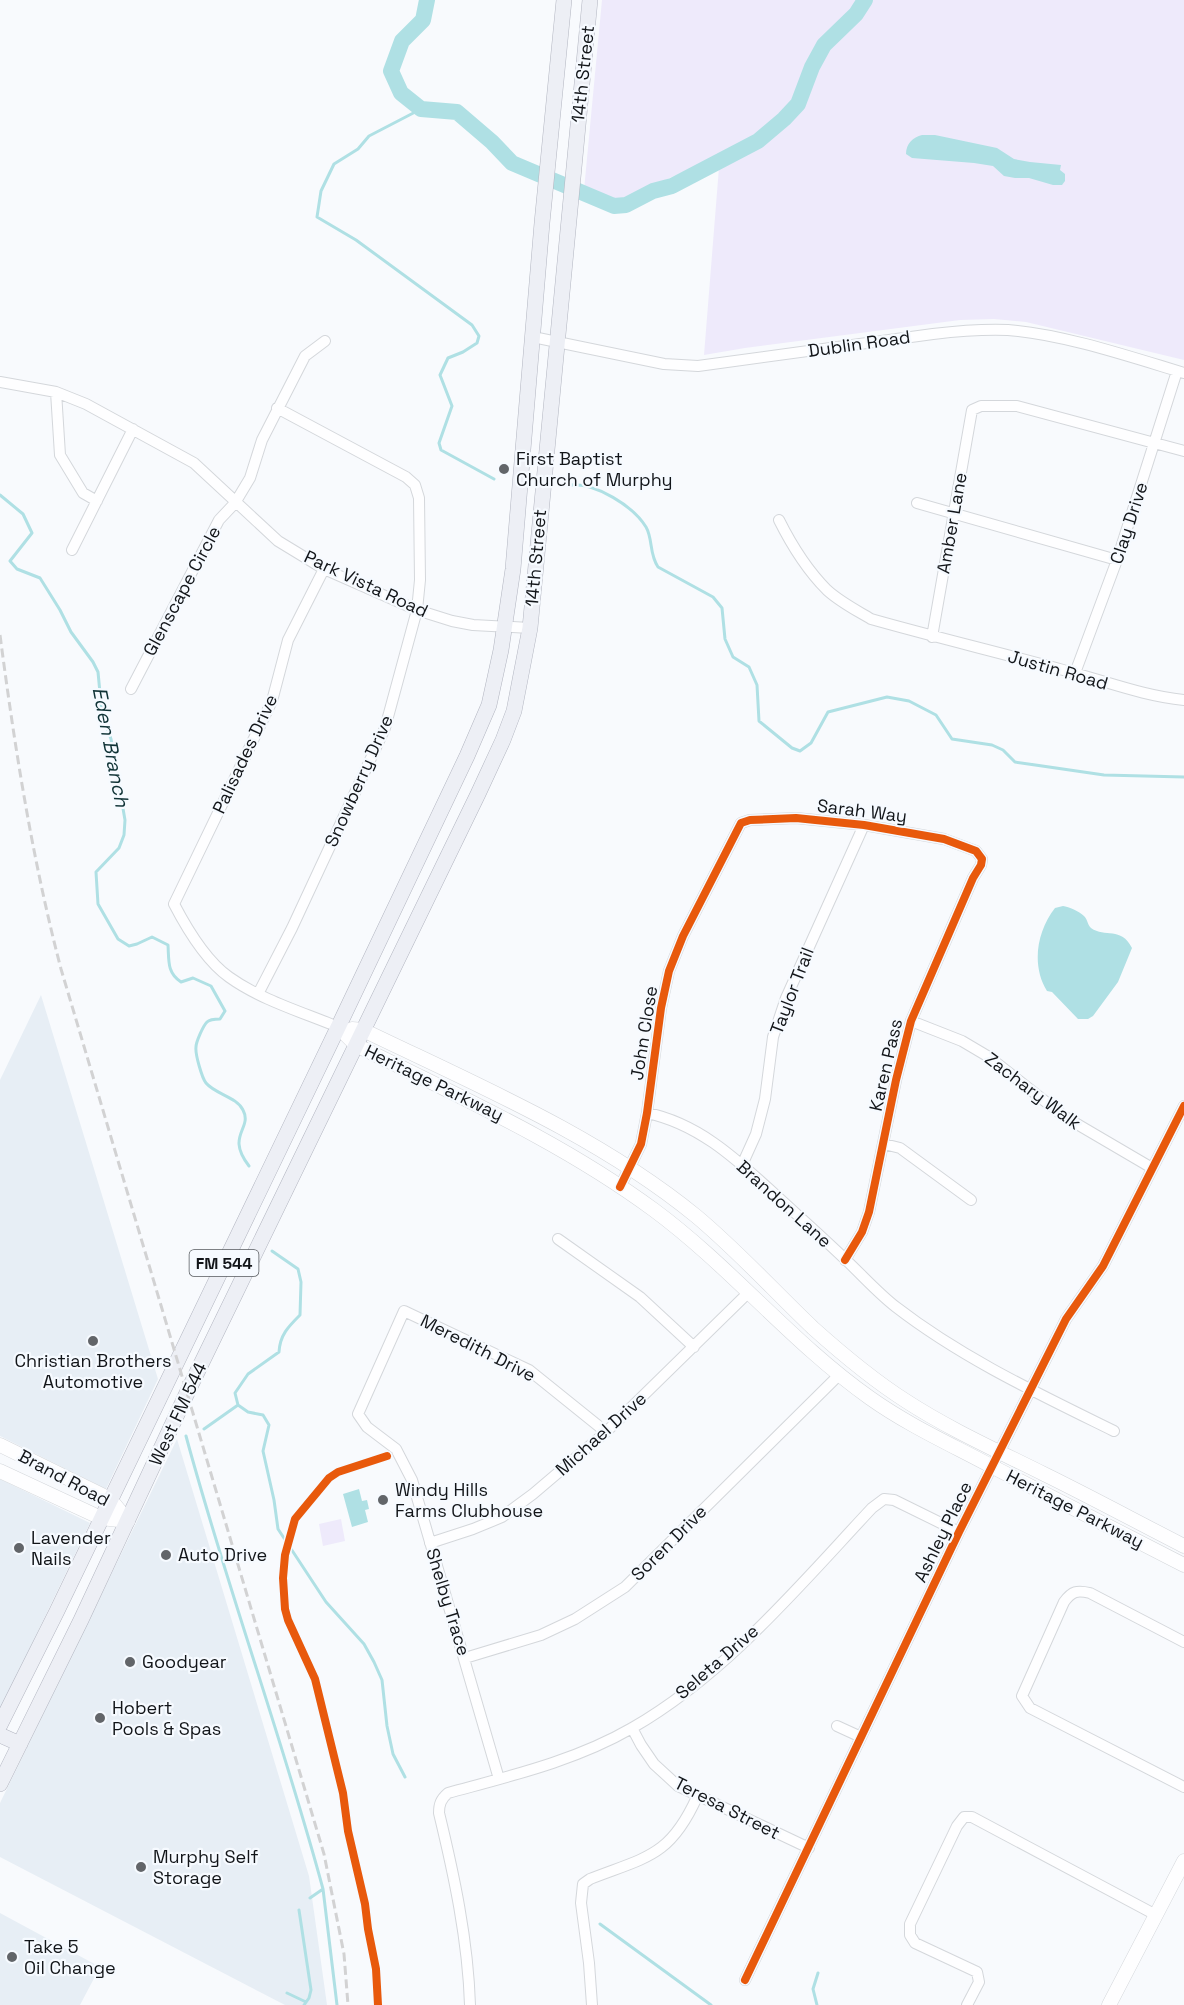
<svg xmlns="http://www.w3.org/2000/svg" width="1184" height="2005" font-family="'Space Grotesk',sans-serif">
	<style>
		.built { fill: #e7eef5 }
		.green { fill: #eeeafb }
		.water { fill: #afe0e4 }
		.lines { fill: none; stroke-linecap: round; stroke-linejoin: round }
		.stream { stroke: #afe0e4; stroke-width: 3 }
		.river { stroke: #afe0e4; stroke-width: 16 }
		.street-casing { stroke: #d4d7db; stroke-width: 12 }
		.secondary-casing { stroke: #d4d7db; stroke-width: 15 }
		.primary-casing { stroke: #b2b5c0; stroke-width: 16 }
		.street { stroke: #fefeff; stroke-width: 10 }
		.secondary { stroke: #fefeff; stroke-width: 14 }
		.primary { stroke: #edeff5; stroke-width: 15 }
		.rail { stroke: #d2d2d3; stroke-width: 3; stroke-dasharray: 9 4.5; stroke-linecap: butt }
		.cycleway-casing { stroke: #f6faff; stroke-width: 11 }
		.cycleway { stroke: #e8590c; stroke-width: 8 }
		.poi-dot { fill: #626569; stroke: #f6faff; stroke-width: 2 }
		.labels { text-anchor: middle; stroke-width: 4.5; stroke-linejoin: round; paint-order: stroke }
		.shield { fill: #f6faff; stroke: #565a5e; stroke-width: 1.5 }
		.shield-label { font-size: 16px; font-weight: bold; fill: #121519 }
		.street-label { font-size: 18px; fill: #121519; stroke: #f6faff }
		.poi-label { font-size: 18px; fill: #121519; stroke: #f6faff; text-anchor: start }
		.water-label { font-size: 20px; font-style: italic; fill: #0f3235; stroke: #f6faff }
	</style>
	<rect width="100%" height="100%" fill="#f8fafd"/>
	<!-- built -->
	<path class="built" d="M41,995L158,1379L106,1489L0,1436V1080Z
		M177,1439L309,1876L327,2005H285L0,1857V1803Z
		M0,1479L90,1523L0,1710Z
		M0,1913L100,1967L80,2005H0Z"/>
	<!-- green -->
	<path class="green" d="M602,0H1184V360L1026,322L994,319L960,320L745,348L704,355L720,155L619,201L584,190Z
		M341,1519L345,1541L323,1546L319,1524Z"/>
	<!-- water -->
	<path class="water" d="M922,135H935L997,148L1014,159L1030,162L1061,165L1060,170L1065,174V181L1062,185H1053L1029,178H1015L1004,176L993,166L974,163L912,158L906,154C906,144 913,137 922,135Z
		M1063,906C1069,907 1079,911 1084,916C1088,920 1087,924 1091,928C1105,938 1121,926 1132,948L1118,982L1093,1016L1088,1019H1078L1052,992L1047,991C1031,965 1037,931 1055,908Z
		M359,1489L362,1501L367,1500L369,1509L365,1510L368,1522L352,1527L343,1494Z"/>
	<g class="lines">
		<!-- stream -->
		<path class="stream" d="M421,109L369,136L358,149L334,164L321,191L317,217L356,240L472,325L479,336L477,343L463,352L448,358L440,375L452,406L439,443L441,450L494,479
			M571,485C596,483 633,506 646,527C653,539 649,554 658,567L713,597L722,608L725,639L733,657L749,667L757,685L759,721L792,748L800,751L811,743L828,712L887,697L909,701L936,715L952,739L992,745L1003,750L1015,762L1104,775L1184,777
			M0,495L23,514L32,533L10,561L17,569L40,578L60,610L71,632L93,662L98,672L102,714L111,739L125,820L124,835L119,848L96,872L98,904L118,939L129,946L137,944L152,937L168,945C169,961 167,973 181,982L193,978L211,986L225,1011L220,1019C216,1019 210,1019 207,1022C203,1026 196,1042 196,1047C195,1054 202,1078 206,1083C215,1094 237,1097 243,1110C253,1129 225,1135 249,1166
			M272,1251L298,1269L301,1282L300,1315C288,1327 280,1335 279,1352L248,1374L235,1393L238,1405L248,1412L263,1415L269,1425L263,1451L274,1500L278,1529L326,1602L364,1644L374,1662L382,1680L387,1726L393,1754L405,1777
			M204,1429L238,1405
			M186,1436C227,1588 282,1737 323,1889L310,1898
			M323,1889L337,2005
			M299,1910L311,1990L309,1998L304,2005
			M600,1924L711,2005
			M287,1993L306,2002
			M817,2005L813,1989L818,1973"/>
		<!-- river -->
		<path class="river" d="M427,0L423,20L402,41L391,71L401,93L421,109L457,112L492,142L512,163L614,206L626,205L653,191L672,186L758,141L784,119L798,104L812,67L824,45L856,14L865,0"/>
		<!-- street casing -->
		<g class="street-casing">
			<path id="street" d="M533,337L664,364L698,366L933,334C958,331 983,329 1008,330C1063,334 1131,357 1184,373
				M0,382L56,392L86,404L194,463L278,541L324,569L417,610L452,621L473,625L530,628
				M56,392L60,455L83,493L97,501
				M917,503L1117,560
				M779,520C791,544 808,571 827,590C840,602 856,610 871,619C938,638 1006,654 1074,673C1111,683 1145,696 1184,700
				M72,550L133,429
				M324,569L288,640L272,701L174,904C187,929 205,960 229,977C261,1000 302,1012 338,1027
				M932,637L972,410L981,406H1017L1184,451
				M1075,673L1117,560L1177,371
				M131,689L219,520L235,503L250,478L262,440L305,356L325,341
				M258,994L292,928L385,728L417,610L420,580L419,498L415,485L406,477L277,408
				M911,1021L962,1041L989,1057L1065,1117L1152,1168
				M647,1113C696,1123 733,1156 769,1189C795,1213 821,1236 846,1260C863,1276 878,1293 896,1307C962,1358 1039,1394 1114,1431
				M884,1144L900,1148L971,1200
				M742,1165L756,1134L765,1099L773,1037L786,998L864,825
				M620,1187L641,1144L647,1113L661,1008L669,971L683,936L741,823L750,820L796,818L864,825L944,839L976,851L982,859L981,865L973,878L911,1021L896,1080L869,1212L862,1232L845,1260
				M558,1239L640,1297L694,1347
				M430,1543L473,1529L502,1517L533,1494L606,1432L749,1292
				M1184,1642L1090,1593C1077,1590 1072,1591 1064,1602L1022,1696L1030,1708L1184,1787
				M465,1658L541,1635L575,1619L625,1587L839,1375
				M837,1726L861,1737
				M632,1728L641,1745L654,1764L678,1786L809,1848
				M499,1779L412,1480L396,1449L367,1427L358,1414L404,1311L529,1370L606,1432
				M745,1980L959,1532L1066,1319L1103,1266L1184,1106
				M470,2005C468,1940 454,1875 439,1813C439,1804 441,1799 448,1793C510,1776 575,1761 632,1728C726,1674 799,1586 872,1508L884,1499L894,1500L959,1532
				M592,2005L589,1963L581,1903L583,1884L590,1879C646,1857 670,1857 697,1797
				M967,2005L979,1982L977,1972L915,1943L910,1935V1924L957,1826L964,1817H972L1156,1915"/>
		</g>
		<!-- secondary casing -->
		<g class="secondary-casing">
			<path id="secondary" d="M338,1027L356,1045C458,1096 562,1142 654,1210C731,1267 792,1343 870,1398C908,1425 950,1444 991,1466C1055,1499 1119,1532 1184,1565
				M352,1029L363,1030C477,1085 598,1136 696,1216C738,1251 774,1291 813,1328C842,1354 873,1380 906,1401C949,1429 998,1451 1044,1474C1091,1497 1137,1522 1184,1546
				M0,1445L110,1499L128,1521
				M0,1471L101,1518L128,1521
				M1109,2005L1184,1861"/>
		</g>
		<!-- primary casing -->
		<g class="primary-casing">
			<path id="primary" d="M0,1725L57,1611L343,1017L467,756L489,705L501,650L513,569L542,223L564,0
				M0,1735L20,1744
				M0,1784L81,1620L187,1393L478,794L503,740L514,711L530,628L590,0"/>
		</g>
		<!-- street -->
		<use href="#street" class="street"/>
		<!-- secondary -->
		<use href="#secondary" class="secondary"/>
		<!-- primary -->
		<use href="#primary" class="primary"/>
		<!-- rail -->
		<path class="rail" d="M0,635C15,749 32,858 61,969L324,1854L344,1954L348,2005"/>
		<!-- cycleway casing -->
		<g class="cycleway-casing">
			<path id="cycleway" d="M620,1187L641,1144L647,1113L661,1008L669,971L683,936L741,823L750,820L796,818L864,825L944,839L976,851L982,859L981,865L973,878L911,1021L896,1080L869,1212L862,1232L845,1260
				M745,1980L959,1532L1066,1319L1103,1266L1184,1106
				M378,2005L376,1969L368,1929L365,1904L348,1831L343,1793L315,1679L288,1620L285,1609L283,1578L285,1555L295,1519L329,1478L338,1472L387,1456"/>
		</g>
		<!-- cycleway -->
		<use href="#cycleway" class="cycleway"/>
	</g>
	<!-- markers -->
	<g class="poi-dot">
		<circle cx="504" cy="469" r="6"/>
		<circle cx="93" cy="1341" r="6"/>
		<circle cx="383" cy="1500" r="6"/>
		<circle cx="19" cy="1548" r="6"/>
		<circle cx="166" cy="1555" r="6"/>
		<circle cx="130" cy="1662" r="6"/>
		<circle cx="100" cy="1718" r="6"/>
		<circle cx="141" cy="1867" r="6"/>
		<circle cx="12" cy="1957" r="6"/>
	</g>
	<g class="labels">
		<!-- shield labels -->
		<rect class="shield" x="189.5" y="1250" width="69" height="26" rx="4.5"/>
		<g class="shield-label">
			<text x="224" y="1269">FM 544</text>
		</g>
		<!-- street labels -->
		<g class="street-label">
			<text transform="translate(583 74) rotate(-84)" y="6">14th Street</text>
			<text transform="translate(859 344) rotate(-8)" y="6">Dublin Road</text>
			<text transform="translate(952 523) rotate(-80)" y="6">Amber Lane</text>
			<text transform="translate(1129 523) rotate(-72)" y="6">Clay Drive</text>
			<text transform="translate(536 558) rotate(-85)" y="6">14th Street</text>
			<text transform="translate(366 584) rotate(25)" y="6">Park Vista Road</text>
			<text transform="translate(182 591) rotate(-62)" y="6">Glenscape Circle</text>
			<text transform="translate(1058 670) rotate(16)" y="6">Justin Road</text>
			<text transform="translate(245 754) rotate(-65)" y="6">Palisades Drive</text>
			<text transform="translate(359 781) rotate(-66)" y="6">Snowberry Drive</text>
			<text transform="translate(862 811) rotate(7)" y="6">Sarah Way</text>
			<text transform="translate(792 991) rotate(-69)" y="6">Taylor Trail</text>
			<text transform="translate(644 1033) rotate(-81)" y="6">John Close</text>
			<text transform="translate(886 1065) rotate(-77)" y="6">Karen Pass</text>
			<text transform="translate(434 1083) rotate(26)" y="6">Heritage Parkway</text>
			<text transform="translate(1033 1091) rotate(37)" y="6">Zachary Walk</text>
			<text transform="translate(784 1204) rotate(42)" y="6">Brandon Lane</text>
			<text transform="translate(478 1348) rotate(27)" y="6">Meredith Drive</text>
			<text transform="translate(178 1414) rotate(-65)" y="6">West FM 544</text>
			<text transform="translate(601 1434) rotate(-42)" y="6">Michael Drive</text>
			<text transform="translate(64 1478) rotate(28)" y="6">Brand Road</text>
			<text transform="translate(1075 1509) rotate(27)" y="6">Heritage Parkway</text>
			<text transform="translate(943 1532) rotate(-64)" y="6">Ashley Place</text>
			<text transform="translate(669 1543) rotate(-45)" y="6">Soren Drive</text>
			<text transform="translate(448 1602) rotate(73)" y="6">Shelby Trace</text>
			<text transform="translate(717 1662) rotate(-41)" y="6">Seleta Drive</text>
			<text transform="translate(727 1808) rotate(27)" y="6">Teresa Street</text>
		</g>
		<!-- poi labels -->
		<g class="poi-label">
			<text x="516" y="465">First Baptist<tspan x="516" dy="21">Church of Murphy</tspan></text>
			<text x="93" y="1367" text-anchor="middle">Christian Brothers<tspan x="93" dy="21">Automotive</tspan></text>
			<text x="395" y="1496">Windy Hills<tspan x="395" dy="21">Farms Clubhouse</tspan></text>
			<text x="31" y="1544">Lavender<tspan x="31" dy="21">Nails</tspan></text>
			<text x="178" y="1561">Auto Drive</text>
			<text x="142" y="1668">Goodyear</text>
			<text x="112" y="1714">Hobert<tspan x="112" dy="21">Pools &amp; Spas</tspan></text>
			<text x="153" y="1863">Murphy Self<tspan x="153" dy="21">Storage</tspan></text>
			<text x="24" y="1953">Take 5<tspan x="24" dy="21">Oil Change</tspan></text>
		</g>
		<!-- water labels -->
		<g class="water-label">
			<text transform="translate(111 747) rotate(79)" y="7">Eden Branch</text>
		</g>
	</g>
</svg>
